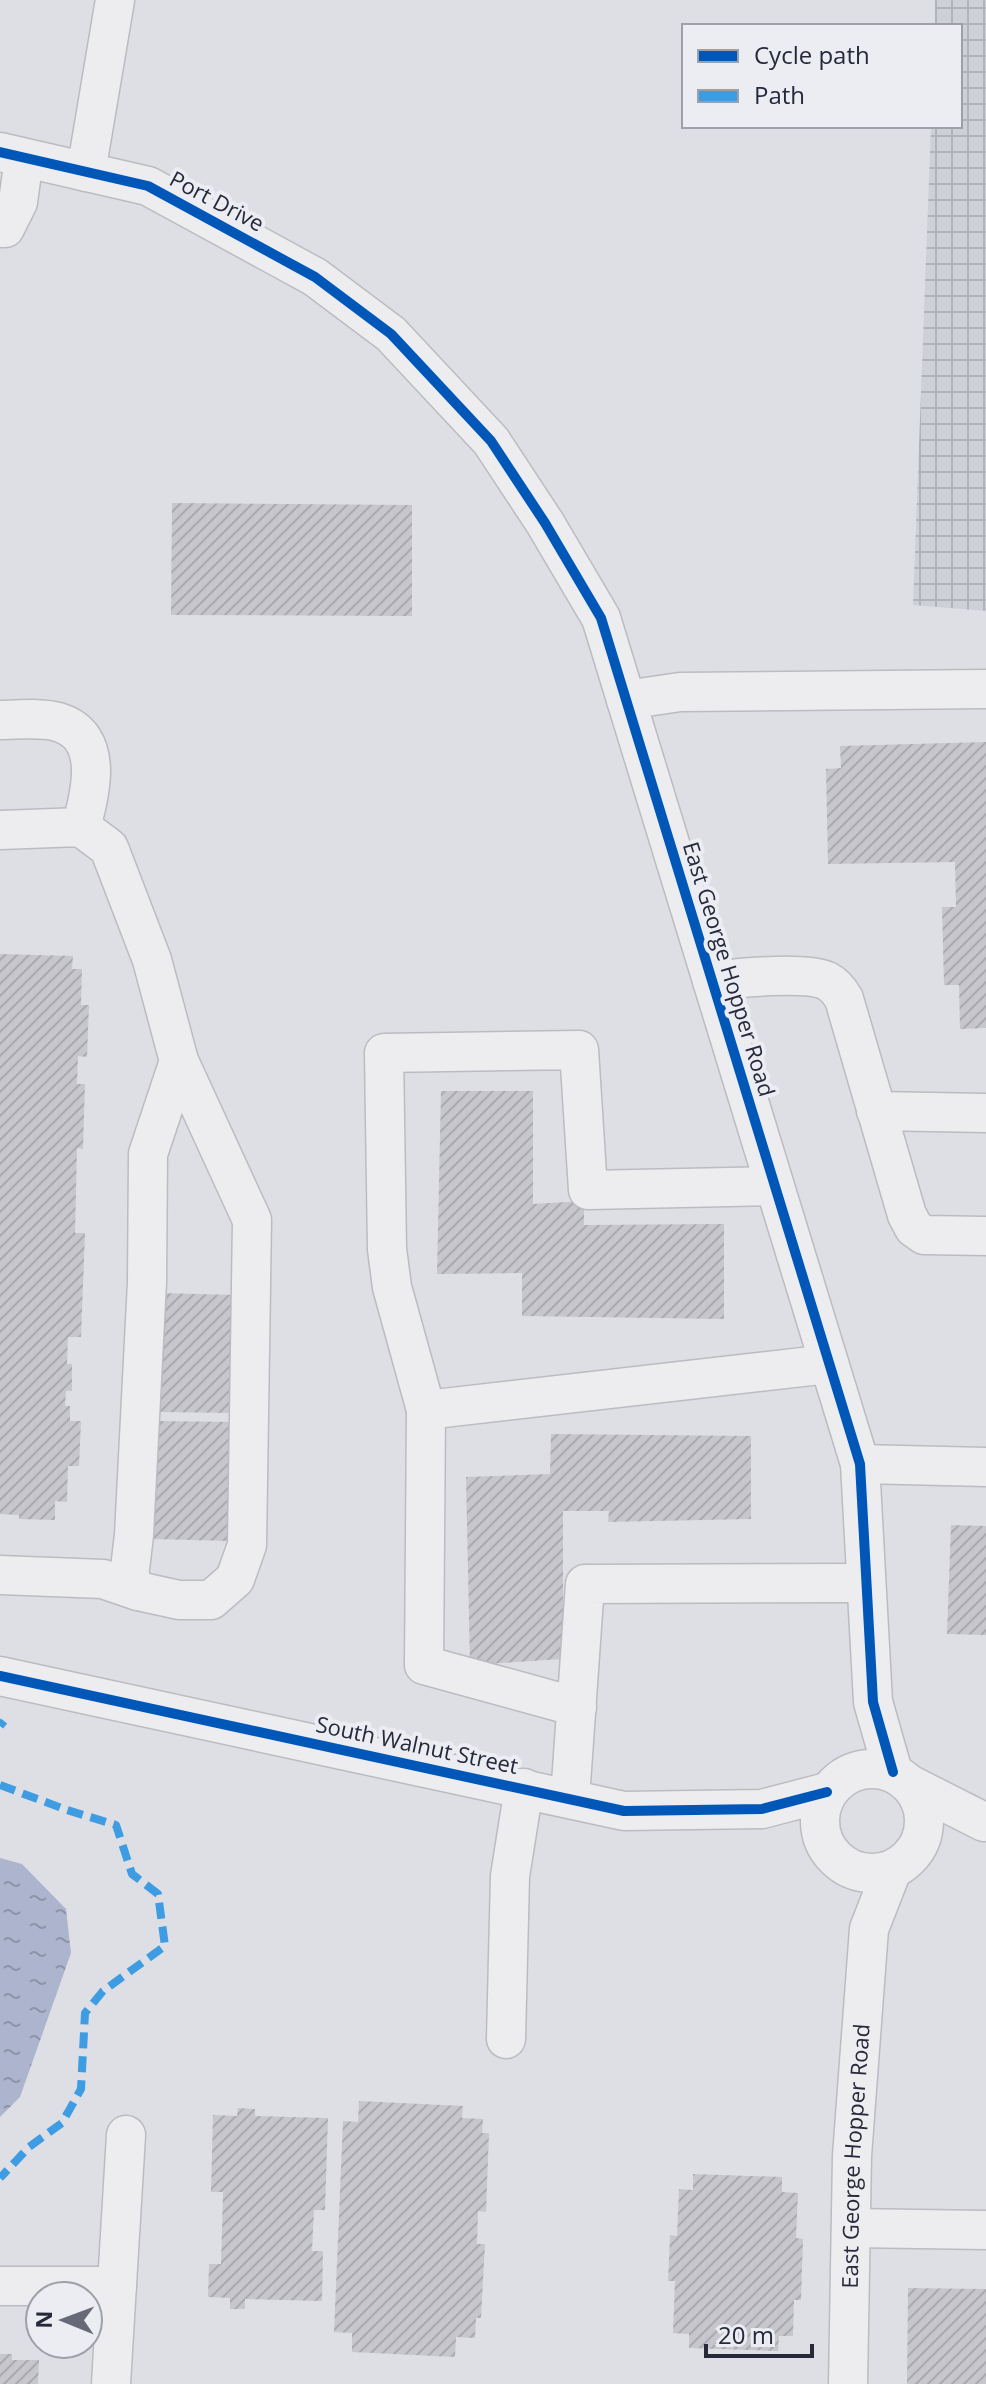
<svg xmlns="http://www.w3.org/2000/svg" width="986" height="2384" font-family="'Open Sans',sans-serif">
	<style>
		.industrial { fill: url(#industrial-grid) }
		.water { fill: url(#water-ripples) }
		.building { fill: url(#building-hatch) }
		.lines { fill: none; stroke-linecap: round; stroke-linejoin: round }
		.minor-casing { stroke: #bbbcc1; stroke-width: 41 }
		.minor { stroke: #ededf0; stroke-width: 38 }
		.quiet { stroke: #3d9ce2; stroke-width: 8; stroke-dasharray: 16 8; stroke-linecap: butt }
		.cycleway-casing { stroke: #ebedf3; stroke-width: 15 }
		.cycleway { stroke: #0057b8; stroke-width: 10 }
		.labels { text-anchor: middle; stroke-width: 8; stroke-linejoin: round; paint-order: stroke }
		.street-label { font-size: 22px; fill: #27293b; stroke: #ebedf3 }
	</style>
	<defs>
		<pattern id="industrial-grid" width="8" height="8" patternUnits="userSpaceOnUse" patternTransform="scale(2)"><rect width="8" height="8" fill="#ced0d7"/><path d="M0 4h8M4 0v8" fill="none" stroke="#b1b3b9"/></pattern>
		<pattern id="water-ripples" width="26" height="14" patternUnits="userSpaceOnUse" patternTransform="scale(2)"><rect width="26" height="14" fill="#adb5ce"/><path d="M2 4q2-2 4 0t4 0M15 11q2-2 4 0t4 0" fill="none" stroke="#8d93a8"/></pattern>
		<pattern id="building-hatch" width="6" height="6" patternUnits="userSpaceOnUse" patternTransform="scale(2)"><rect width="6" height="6" fill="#c6c6cc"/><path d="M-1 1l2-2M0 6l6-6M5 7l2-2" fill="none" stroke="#aaaab0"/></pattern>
	</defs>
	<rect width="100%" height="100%" fill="#dedfe4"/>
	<!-- industrial -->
	<path class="industrial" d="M935,0H986V611L913,605L931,126H960V26H935Z"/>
	<!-- water -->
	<path class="water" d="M0,1858L22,1864L66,1909L71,1953L20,2097L0,2117Z"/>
	<!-- building -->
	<path class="building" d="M172,503L412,505V616L171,615Z
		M986,742V1028L960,1029L959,985H944L942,907H956L955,862L828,864L826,769L841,768L840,746Z
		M0,954L73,956L72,969H82L81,1005H89L87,1057L78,1056L77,1084H85L83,1149L77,1148L75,1233H85L81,1337H68L67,1364H72V1391H66L65,1406H70V1421H81L79,1466H68L67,1502L55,1501V1520L19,1519V1515L0,1514Z
		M441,1091H533V1204L584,1201V1225L724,1224V1319L522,1316V1273L437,1274Z
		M160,1293L237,1295L234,1413L157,1412Z
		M156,1421L234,1422L230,1541L153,1539Z
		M551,1434L751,1436V1519L608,1522L609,1511H563V1659L470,1665L466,1477L550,1474Z
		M951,1525L986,1526V1635L947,1634Z
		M359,2101L463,2106L462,2118L483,2119L482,2133H489L486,2212L478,2211L477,2244H485L481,2318H476L475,2338L456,2337L455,2357L352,2352V2333L334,2332L343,2121L358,2122Z
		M238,2108L255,2109V2116L328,2118L325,2210H314L312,2251H323L322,2301L245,2299V2309H230V2298L208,2297L209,2264H221L223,2192H211L213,2115L237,2116Z
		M693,2174L782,2177V2192L798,2193L796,2238L803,2239L801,2300H794L793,2336H779L778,2351L689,2348V2334L673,2333L675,2281H668L670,2235L677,2236L679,2189L693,2190Z
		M908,2288L986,2289V2384H907Z
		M0,2354H12V2360H39L38,2384H0Z"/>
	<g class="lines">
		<!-- minor casing -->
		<g class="minor-casing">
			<g id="minor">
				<path d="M0,152L148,186L315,277L391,334L491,441L545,523L601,618L860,1464L873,1702L893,1772"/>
				<path d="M86,172L115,0"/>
				<path d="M0,228H5L18,202L24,158"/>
				<path d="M626,700L680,692L986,689"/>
				<path d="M0,720C18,720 41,717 58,722C105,736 91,792 81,827"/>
				<path d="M0,830L81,827L109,848L152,960L179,1061L252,1220L247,1545L235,1579L211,1600H179L138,1591L103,1579L0,1575"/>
				<path d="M712,981C737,978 806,971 827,981C835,985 840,992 844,999L907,1215L914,1228L924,1235L986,1236"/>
				<path d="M876,1111L986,1113"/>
				<path d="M426,1410L392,1287L387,1249L384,1053L579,1050L588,1190L774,1186"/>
				<path d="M860,1464L986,1467"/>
				<path d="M138,1591L129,1577L134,1535L147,1282L148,1154L179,1061"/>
				<path d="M0,1676L624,1811L762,1809L827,1792"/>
				<path d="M577,1707L424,1665L426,1410L829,1364"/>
				<circle cx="872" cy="1821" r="52"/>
				<path d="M911,1785L984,1822"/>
				<path d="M570,1798L585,1584L866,1583"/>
				<path d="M506,2039L510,1876L524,1788"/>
				<path d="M851,2228L986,2230"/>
				<path d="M0,2286H117"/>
				<path d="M111,2384L126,2135"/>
				<path id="s1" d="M848,2384L852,2156L869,1929L892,1870"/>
			</g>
		</g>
		<!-- minor -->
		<use href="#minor" class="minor"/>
		<!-- quiet -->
		<path class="quiet" d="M0,1726L4,1721
			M0,1785L67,1810L116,1825L132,1874L158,1894L165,1946L103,1991L85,2013L81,2089L62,2123L29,2147L0,2178"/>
		<!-- cycleway casing -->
		<g class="cycleway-casing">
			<path id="cycleway" d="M0,152L148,186L315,277L391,334L491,441L545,523L601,618L860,1464L873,1702L893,1772
				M0,1676L624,1811L762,1809L827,1792"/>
		</g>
		<!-- cycleway -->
		<use href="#cycleway" class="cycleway"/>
	</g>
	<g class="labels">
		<!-- street labels -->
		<g class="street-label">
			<text transform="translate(217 201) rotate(28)" y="8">Port Drive</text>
			<text transform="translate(729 969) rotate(73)" y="8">East George Hopper Road</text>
			<text transform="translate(417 1745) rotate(12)" y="8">South Walnut Street</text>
			<text dy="8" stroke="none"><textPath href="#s1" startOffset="228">East George Hopper Road</textPath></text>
		</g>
	</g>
	<!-- legend -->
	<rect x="682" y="24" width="280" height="104" fill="#ebedf3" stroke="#9d9fa9" stroke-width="2"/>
	<rect x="698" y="50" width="40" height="12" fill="#0057b8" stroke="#9d9fa9" stroke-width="2"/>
	<text x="754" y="64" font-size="24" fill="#27293b">Cycle path</text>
	<rect x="698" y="90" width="40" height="12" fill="#3d9ce2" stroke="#9d9fa9" stroke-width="2"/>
	<text x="754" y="104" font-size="24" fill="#27293b">Path</text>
	<!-- north arrow -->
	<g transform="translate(64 2320) rotate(271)"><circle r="38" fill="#ebedf3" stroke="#9d9fa9" stroke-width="2"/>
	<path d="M0-6L14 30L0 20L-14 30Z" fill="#676976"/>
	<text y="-12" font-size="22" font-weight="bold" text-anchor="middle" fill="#27293b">N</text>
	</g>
	<!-- scale -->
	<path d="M706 2344v12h106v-12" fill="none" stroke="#27293b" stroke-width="4"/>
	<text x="718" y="2344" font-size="24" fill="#27293b" stroke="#ebedf3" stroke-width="6" paint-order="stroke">20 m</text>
</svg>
